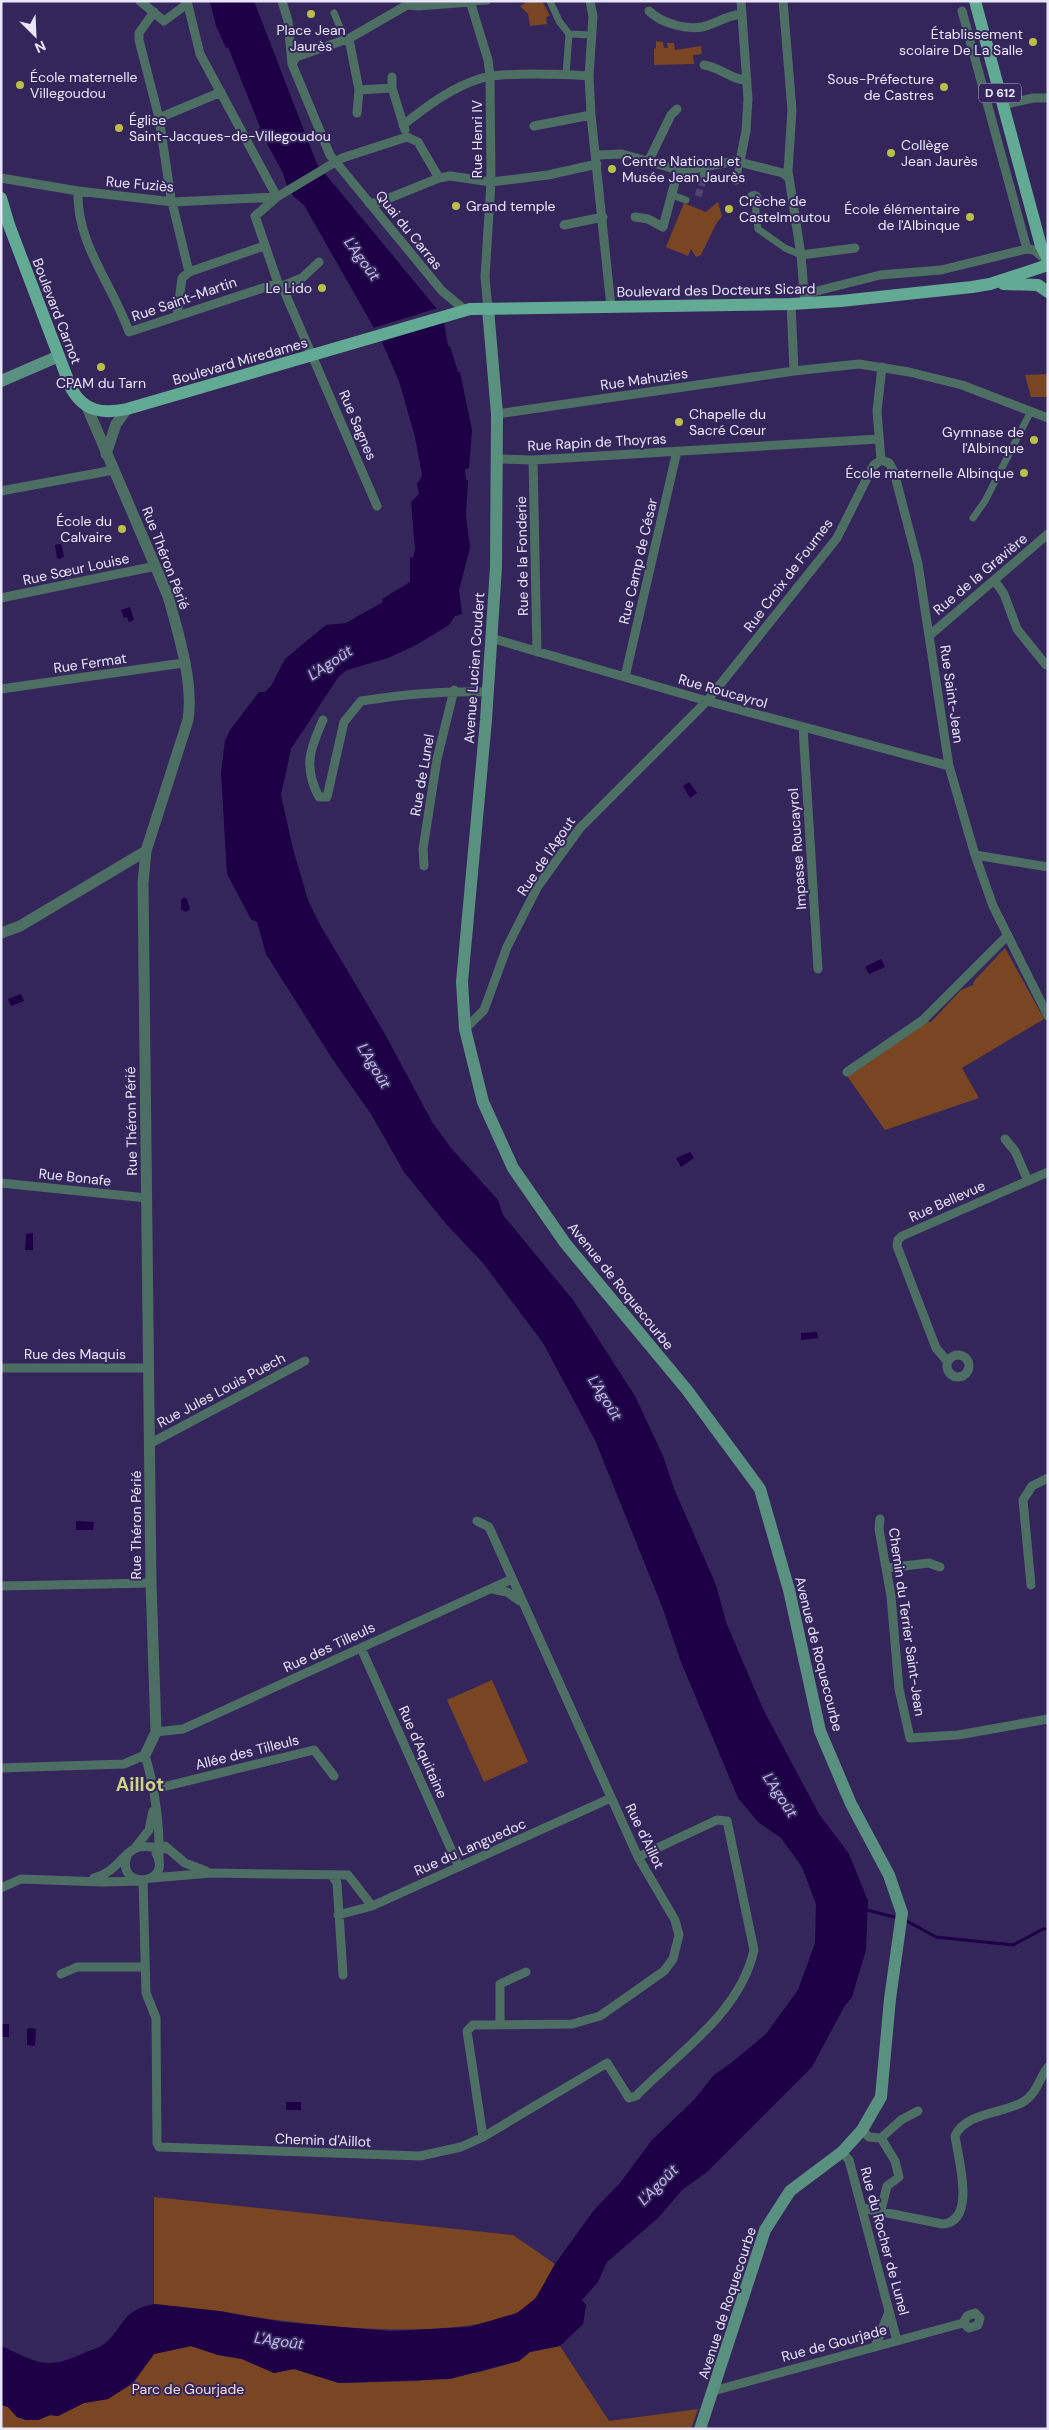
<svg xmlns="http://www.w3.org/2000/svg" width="1049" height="2430" font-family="'DM Sans',sans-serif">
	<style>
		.green { fill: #794522 }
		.water { fill: #1d0046 }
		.pier { fill: #34265b }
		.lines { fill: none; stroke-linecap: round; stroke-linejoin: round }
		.stream { stroke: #1d0046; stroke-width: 3 }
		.pedestrian-tunnel { stroke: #4f4373; stroke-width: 7; stroke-dasharray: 7 3.5; stroke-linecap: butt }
		.pedestrian { stroke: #4d6e63; stroke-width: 7 }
		.minor { stroke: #4d6e63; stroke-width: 9 }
		.tertiary { stroke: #4d6e63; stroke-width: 11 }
		.secondary { stroke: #5a907f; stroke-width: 12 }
		.primary { stroke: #63aa94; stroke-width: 12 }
		.poi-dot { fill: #b9c046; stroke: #34265b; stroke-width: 2 }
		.labels { text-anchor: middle; stroke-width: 4; stroke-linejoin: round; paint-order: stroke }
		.shield { fill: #34265b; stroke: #b3adcc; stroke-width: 1 }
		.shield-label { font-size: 12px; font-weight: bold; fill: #eae7fc }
		.poi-label { font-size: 14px; fill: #eae7fc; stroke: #34265b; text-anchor: end }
		.street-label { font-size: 14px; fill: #eae7fc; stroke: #34265b }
		.park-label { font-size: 14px; fill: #f5dbcc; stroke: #34265b }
		.water-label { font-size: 15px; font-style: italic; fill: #c4bced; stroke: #34265b }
		.district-label { font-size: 19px; font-weight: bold; fill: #ced487; stroke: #34265b }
	</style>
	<rect width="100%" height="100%" fill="#34265b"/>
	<!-- green -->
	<path class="green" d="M529,1H542L550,16L546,17L547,24L530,26L528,14L520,6Z
		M656,41L663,42L664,48H668L667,43H674L675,50L701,46L702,54L693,55L694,64L654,65V49L656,48Z
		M718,202L722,216L716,224L701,255L696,257L691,249L688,256L666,247L684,203L706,212Z
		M1048,374V397H1031L1025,375Z
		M1005,948L1044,1019L962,1068L979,1098L885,1130L847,1076L925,1021L931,1022L961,990L973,985L974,981Z
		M492,1680L528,1762L484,1782L447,1700Z
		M154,2197L513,2235L555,2264C545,2282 537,2304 516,2313C489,2325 459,2327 430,2329C337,2333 246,2314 154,2304Z
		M191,2346L218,2355L242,2359L274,2373L294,2369L339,2383L419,2381L480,2372L519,2361L530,2352L560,2346L609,2421L698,2409L691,2429H1V2405L8,2407L17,2417L26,2420H38L51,2415L58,2416L84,2403L108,2399L133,2383L154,2354Z"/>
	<!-- water -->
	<path class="water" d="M254,1L317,164L437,309L444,322L448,346H450L458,372H460L472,430L469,468L465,469L466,480H468L466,516L470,548L459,590L462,614L455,616L449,625L418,644L388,658L347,670L339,676L291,749L281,795L293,849L308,900L319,923L385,1034L432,1122L451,1148L498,1200L503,1215L573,1300L635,1396L663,1456L675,1491L716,1585L726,1622L763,1709L819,1814L849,1854L868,1901L866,1950L852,1997L844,2007L812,2067L707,2172L682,2190L658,2218L607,2262L598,2282L582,2300L586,2305L583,2324L560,2346L530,2352L519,2361L450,2379L339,2383L294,2369L274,2373L242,2359L218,2355L191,2346L154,2354L133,2383L108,2399L84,2403L58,2416L50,2415L38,2420H26L17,2417L8,2407L1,2405V2346C37,2362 46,2371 84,2353C91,2350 102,2347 108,2341C126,2321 125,2310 154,2304L220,2311L282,2322L390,2331L469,2327L517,2313L536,2298L555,2264L594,2210L620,2183L652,2140L694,2100L714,2075L731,2063L766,2034L798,1990L815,1943L816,1904L802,1867L781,1838L758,1822L738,1798L681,1662L663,1609L595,1440L543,1343L483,1263L447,1225L404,1172L371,1114L333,1060L266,954L257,922L251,919L227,874L221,773L225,741L230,730L259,692H265L271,686L285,659L326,625L346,623L383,602L382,599L410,582V557L413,558L415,549L411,502L419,494L417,483L420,480L422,475L415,437L399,381L382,342L304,205L294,197L287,186L283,173L259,129L260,127L228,47L226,48L216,26L210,2Z
		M61,544L64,556L60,559L57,558L55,545Z
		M130,607L134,620L129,622L127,617L124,618L121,610Z
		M689,782L697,793L690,798L683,786Z
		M184,897L187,899L190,909L186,912L181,909V900Z
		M881,959L885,967L869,974L865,967Z
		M21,994L24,1001L11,1006L8,999Z
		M690,1152L694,1158L681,1167L676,1158Z
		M33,1233V1250H25L26,1234Z
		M817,1332L818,1338L801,1340V1333Z
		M76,1521L94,1522L93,1530H76Z
		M2,2024H9V2037H2Z
		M31,2028L36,2029L35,2046L27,2045V2029Z
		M286,2102H301V2110H286Z"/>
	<!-- pier -->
	<path class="pier" d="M438,308L445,322L381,342L373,328Z"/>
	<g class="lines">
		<!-- stream -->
		<path class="stream" d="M863,1909L898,1918
			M905,1920L936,1937L1013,1945L1043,1929H1048"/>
		<!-- pedestrian-tunnel -->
		<path class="pedestrian-tunnel" d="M698,196L704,177"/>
		<!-- pedestrian -->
		<path class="pedestrian" d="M550,1L559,21L569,34
			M470,2L487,1
			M334,13L345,39
			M569,34L592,35
			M566,74L569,34
			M702,168L704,177
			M736,181L740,161
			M749.5 199a4.5 4.5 0 1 1 9 0a4.5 4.5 0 1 1-9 0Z
			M672,195L686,200
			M755,203L758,229L785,248L801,255
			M973,518L985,501L1031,411"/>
		<!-- minor -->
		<path class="minor" d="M140,1L164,21L187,4
			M282,1L288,21L292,64L330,155L442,291L465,310
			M470,1L488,60L490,76L491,182L485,277L488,309
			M590,1L593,16L589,76L591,115L611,307
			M783,1L792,110L788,171L801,255L805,304
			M649,11C662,24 691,32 709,25C723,20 726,16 742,14
			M962,11L1027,249
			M154,12L139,33V40L159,118L171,198L189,272
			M345,39L350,44L359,90L392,88L405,130
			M292,64L296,57L350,38L407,5L418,6L470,2
			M704,65C720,67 731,80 747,80
			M392,88V77
			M1003,105L1033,98H1048
			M357,113L359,90
			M159,118L221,92
			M403,125C427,106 452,87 482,78C504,72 564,74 589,76
			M534,126L591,115
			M597,155L622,154L682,171L735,161L783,173L789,178
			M740,161L746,131L748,99L741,1
			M648,162L671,115L677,109
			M1,178L78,191L173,202L277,197L200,54L187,1
			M78,191C76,244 113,285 129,332L278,283
			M369,203H377L439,178L450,176L491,182L548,175L597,164
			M635,217L648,219L663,227L678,171
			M564,225L603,217
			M801,255L855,248
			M282,286L302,278L319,262
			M805,294L880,275L941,270L1027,249L1034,250L1046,260
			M791,304L794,371
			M177,316L182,278L189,272L264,246
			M497,414L794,371L859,364L909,372L962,385L1048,418
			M497,459L533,460L879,439
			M533,460L537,652
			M881,460L889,463L894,472L918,564L949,766L975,855L993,906L1048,1016
			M881,460L877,411L882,367
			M1,491L114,470
			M377,506L282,286L278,283L255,216L277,197L342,158L407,137L418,142L439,178
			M995,581L1004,594L1017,629L1046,665
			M1,598L156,566
			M930,635L1048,534
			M491,638L707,701L949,766
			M625,677L677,451
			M1,689L183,663
			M323,720C310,749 303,767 319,797H327L344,722L361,701C404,694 444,691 488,692
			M803,727L818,969
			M975,855L1048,867
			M424,866L423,849L437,759L454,690
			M465,1029L484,1010L507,947L538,886L580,828L707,701L837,538L869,474L874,465L881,460
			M847,1072L923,1020L1007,936
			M1005,1139L1015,1151L1028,1181
			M1,1183L147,1198
			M947 1366a11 11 0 1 1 22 0a11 11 0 1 1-22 0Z
			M948,1362L936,1348L897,1246L898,1240L902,1236L1048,1172
			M1,1368H149
			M151,1443L305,1361
			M880,1519L879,1529L891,1596L899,1689L910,1738L958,1735L1048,1719
			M477,1521L489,1527L638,1857L675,1920L679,1935L673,1959L664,1971L600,2016L572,2024L473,2025L467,2031L483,2137
			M887,1568L929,1563L940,1567
			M1031,1585L1023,1500L1032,1486L1048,1478
			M1,1586L151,1583
			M492,1589L507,1592L520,1601
			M361,1648L459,1867
			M156,1732L183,1729L512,1579
			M1,1768L124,1764L145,1755C155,1789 160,1824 159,1859
			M154,1786H167L314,1750L334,1776
			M165,1846L185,1863L206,1871
			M135,1848L149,1830L153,1811
			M127,1856C115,1890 174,1886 156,1853
			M332,1875L337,1883L343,1975
			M94,1878C116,1873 125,1850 139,1847C147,1845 159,1848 167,1849
			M152,1878L211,1873L348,1875L372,1906
			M1,1888L21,1879L102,1882L143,1881L146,1993L156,2018L157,2143L159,2147L420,2156L461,2147L483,2137L607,2063L629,2098L636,2096C679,2052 740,2013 754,1950L727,1821L717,1820L638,1857
			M338,1915L372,1906L611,1798
			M61,1974L77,1967H144
			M500,2025V1984L526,1972
			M862,2130L869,2137L881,2138
			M842,2152L849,2160L897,2341
			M862,2208L943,2224C977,2221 958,2158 955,2136C966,2112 1002,2114 1023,2102C1037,2094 1039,2078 1048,2067
			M881,2210L887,2186L899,2177L895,2161L881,2138L901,2120L918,2111
			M875,2347L889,2312
			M713,2391L963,2323L969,2328L978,2325L980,2318L975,2313L967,2316L963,2323"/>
		<!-- tertiary -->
		<path class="tertiary" d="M87,407L168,596C178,632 194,683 188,720L146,851L143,883L151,1583L156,1732L145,1755
			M106,454L116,424L127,409
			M1,933L20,926L146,851"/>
		<!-- secondary -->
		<path class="secondary" d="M488,309L497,414L496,567L486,720L462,982L465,1029L483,1102L513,1168L565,1243L687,1390L760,1489L789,1590L820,1731L851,1804L889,1875L902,1913L890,1999L881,2097L862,2130L842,2152L790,2191L765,2230L700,2429
			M1,381L59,356"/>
		<!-- primary -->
		<path class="primary" d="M975,1L1041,246L1048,259
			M1,198L9,225L71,388C84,412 103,414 127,409L470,309L791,304L841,301L972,287L990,284L1048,265
			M1003,284L1038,285L1048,292"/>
	</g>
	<!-- markers -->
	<g class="poi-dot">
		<circle cx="311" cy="14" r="5"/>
		<circle cx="1033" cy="42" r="5"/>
		<circle cx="20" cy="85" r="5"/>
		<circle cx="944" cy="87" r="5"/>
		<circle cx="119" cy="128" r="5"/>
		<circle cx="891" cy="153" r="5"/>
		<circle cx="612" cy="169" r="5"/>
		<circle cx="456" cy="206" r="5"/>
		<circle cx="729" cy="209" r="5"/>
		<circle cx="970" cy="217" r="5"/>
		<circle cx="322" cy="288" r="5"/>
		<circle cx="101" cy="367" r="5"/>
		<circle cx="679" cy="422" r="5"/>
		<circle cx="1034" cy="440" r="5"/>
		<circle cx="1024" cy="473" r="5"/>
		<circle cx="122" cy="529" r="5"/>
	</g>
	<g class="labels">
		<!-- shield labels -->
		<rect class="shield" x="979" y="83.5" width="42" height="19" rx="4"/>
		<g class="shield-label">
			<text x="1000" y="97">D 612</text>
		</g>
		<!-- poi labels -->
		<g class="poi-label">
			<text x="311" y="35" text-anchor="middle">Place Jean<tspan x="311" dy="16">Jaurès</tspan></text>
			<text x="1023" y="39">Établissement<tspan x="1023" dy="16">scolaire De La Salle</tspan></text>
			<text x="30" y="82" text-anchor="start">École maternelle<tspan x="30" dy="16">Villegoudou</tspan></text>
			<text x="934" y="84">Sous-Préfecture<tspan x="934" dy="16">de Castres</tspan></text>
			<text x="129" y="125" text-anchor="start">Église<tspan x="129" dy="16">Saint-Jacques-de-Villegoudou</tspan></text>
			<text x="901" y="150" text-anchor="start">Collège<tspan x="901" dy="16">Jean Jaurès</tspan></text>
			<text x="622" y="166" text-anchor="start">Centre National et<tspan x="622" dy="16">Musée Jean Jaurès</tspan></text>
			<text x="739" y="206" text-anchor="start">Crèche de<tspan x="739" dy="16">Castelmoutou</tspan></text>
			<text x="466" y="211" text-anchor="start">Grand temple</text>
			<text x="960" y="214">École élémentaire<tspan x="960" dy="16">de l'Albinque</tspan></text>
			<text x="312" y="293">Le Lido</text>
			<text x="101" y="388" text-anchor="middle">CPAM du Tarn</text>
			<text x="689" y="419" text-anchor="start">Chapelle du<tspan x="689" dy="16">Sacré Cœur</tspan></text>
			<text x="1024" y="437">Gymnase de<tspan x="1024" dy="16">l'Albinque</tspan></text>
			<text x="1014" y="478">École maternelle Albinque</text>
			<text x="112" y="526">École du<tspan x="112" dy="16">Calvaire</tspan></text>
		</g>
		<!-- street labels -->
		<g class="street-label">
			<text transform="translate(477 139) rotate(-90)" y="5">Rue Henri IV</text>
			<text transform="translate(140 184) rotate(5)" y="5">Rue Fuziès</text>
			<text transform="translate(409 230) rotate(51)" y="5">Quai du Carras</text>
			<text transform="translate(716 290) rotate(-1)" y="5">Boulevard des Docteurs Sicard</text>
			<text transform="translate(184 299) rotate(-19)" y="5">Rue Saint-Martin</text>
			<text transform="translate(57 311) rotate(69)" y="5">Boulevard Carnot</text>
			<text transform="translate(240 361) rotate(-16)" y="5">Boulevard Miredames</text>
			<text transform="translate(644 379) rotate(-8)" y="5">Rue Mahuzies</text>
			<text transform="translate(358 425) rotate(67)" y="5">Rue Sagnes</text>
			<text transform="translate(597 442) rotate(-3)" y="5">Rue Rapin de Thoyras</text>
			<text transform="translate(522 556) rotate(-91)" y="5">Rue de la Fonderie</text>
			<text transform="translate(166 558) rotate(69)" y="5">Rue Théron Périé</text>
			<text transform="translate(638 561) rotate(-77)" y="5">Rue Camp de César</text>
			<text transform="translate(76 569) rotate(-12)" y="5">Rue Sœur Louise</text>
			<text transform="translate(980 574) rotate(-40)" y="5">Rue de la Gravière</text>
			<text transform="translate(788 575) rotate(-53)" y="5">Rue Croix de Fournes</text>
			<text transform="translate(90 663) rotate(-8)" y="5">Rue Fermat</text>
			<text transform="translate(474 668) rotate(-86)" y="5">Avenue Lucien Coudert</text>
			<text transform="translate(723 691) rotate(16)" y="5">Rue Roucayrol</text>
			<text transform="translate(952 694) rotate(82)" y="5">Rue Saint-Jean</text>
			<text transform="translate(422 775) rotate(-80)" y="5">Rue de Lunel</text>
			<text transform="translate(797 849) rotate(-94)" y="5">Impasse Roucayrol</text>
			<text transform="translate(546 856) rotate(-56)" y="5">Rue de l'Agout</text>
			<text transform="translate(131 1121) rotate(-91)" y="5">Rue Théron Périé</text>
			<text transform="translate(75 1177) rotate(6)" y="5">Rue Bonafe</text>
			<text transform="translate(947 1201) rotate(-24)" y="5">Rue Bellevue</text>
			<text transform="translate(621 1286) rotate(51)" y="5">Avenue de Roquecourbe</text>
			<text x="75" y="1359">Rue des Maquis</text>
			<text transform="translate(221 1390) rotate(-28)" y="5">Rue Jules Louis Puech</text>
			<text transform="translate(136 1525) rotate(-90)" y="5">Rue Théron Périé</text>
			<text transform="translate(907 1622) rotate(82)" y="5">Chemin du Terrier Saint-Jean</text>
			<text transform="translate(329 1647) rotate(-25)" y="5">Rue des Tilleuls</text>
			<text transform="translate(819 1654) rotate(76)" y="5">Avenue de Roquecourbe</text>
			<text transform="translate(247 1752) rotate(-14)" y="5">Allée des Tilleuls</text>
			<text transform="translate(423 1752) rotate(66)" y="5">Rue d'Aquitaine</text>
			<text transform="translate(645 1836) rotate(64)" y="5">Rue d'Aillot</text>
			<text transform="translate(470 1847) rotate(-24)" y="5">Rue du Languedoc</text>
			<text transform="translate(323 2140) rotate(2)" y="5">Chemin d'Aillot</text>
			<text transform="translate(885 2241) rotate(75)" y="5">Rue du Rocher de Lunel</text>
			<text transform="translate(727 2303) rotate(-72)" y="5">Avenue de Roquecourbe</text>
			<text transform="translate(834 2343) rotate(-15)" y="5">Rue de Gourjade</text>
		</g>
		<!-- park labels -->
		<g class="park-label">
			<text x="188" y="2394">Parc de Gourjade</text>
		</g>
		<!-- water labels -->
		<g class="water-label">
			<text transform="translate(362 259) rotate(54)" y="5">L'Agoût</text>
			<text transform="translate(330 663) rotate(-33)" y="5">L'Agoût</text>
			<text transform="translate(374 1066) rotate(59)" y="5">L'Agoût</text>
			<text transform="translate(605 1398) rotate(58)" y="5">L'Agoût</text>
			<text transform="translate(780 1795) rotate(57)" y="5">L'Agoût</text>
			<text transform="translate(658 2185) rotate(-45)" y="5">L'Agoût</text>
			<text transform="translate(279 2341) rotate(8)" y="5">L'Agoût</text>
		</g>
		<!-- district labels -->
		<g class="district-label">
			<text x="140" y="1791">Aillot</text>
		</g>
	</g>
	<!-- border -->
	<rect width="1049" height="2430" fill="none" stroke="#eae7fc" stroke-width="5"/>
	<!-- north arrow -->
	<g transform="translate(35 35) rotate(156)" stroke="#34265b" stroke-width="4" paint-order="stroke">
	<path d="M0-4L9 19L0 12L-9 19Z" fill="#eae7fc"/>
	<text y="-8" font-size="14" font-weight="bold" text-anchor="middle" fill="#eae7fc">N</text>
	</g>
</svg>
